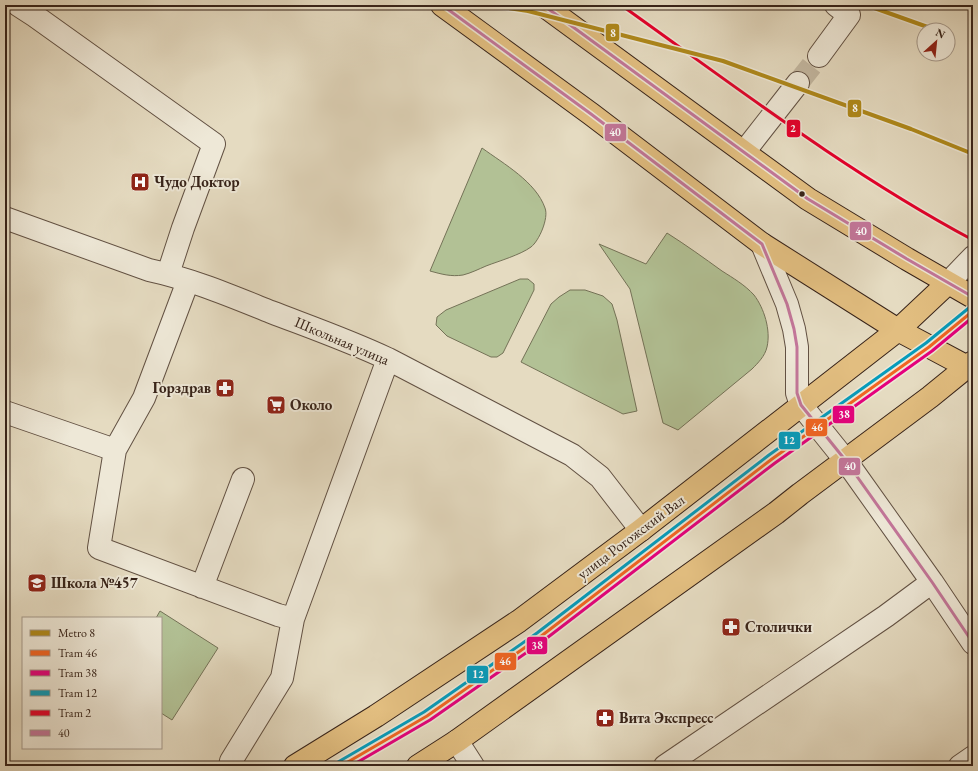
<svg xmlns="http://www.w3.org/2000/svg" width="978" height="771" font-family="'EB Garamond',serif">
	<style>
		.green { fill: #b2c195; stroke: #747257 }
		.lines { fill: none; stroke-linecap: round; stroke-linejoin: round }
		.minor-tunnel { stroke: #c2b69f; stroke-width: 22; stroke-dasharray: 22 11; stroke-linecap: butt }
		.minor-casing { stroke: #625143; stroke-width: 24 }
		.major-casing { stroke: #372319; stroke-width: 24 }
		.minor { stroke: #eee8d7; stroke-width: 22 }
		.major { stroke: #e2be80; stroke-width: 22 }
		.bus-1-casing { stroke: #eee8d7; stroke-width: 6 }
		.bus-1 { stroke: #c3769a; stroke-width: 3 }
		.tram-1-casing { stroke: #eee8d7; stroke-width: 6 }
		.tram-2-casing { stroke: #eee8d7; stroke-width: 6 }
		.tram-3-casing { stroke: #eee8d7; stroke-width: 6 }
		.tram-4-casing { stroke: #eee8d7; stroke-width: 6 }
		.tram-1 { stroke: #f26522; stroke-width: 3 }
		.tram-2 { stroke: #e5007d; stroke-width: 3 }
		.tram-3 { stroke: #069cbc; stroke-width: 3 }
		.tram-4 { stroke: #e4002b; stroke-width: 3 }
		.metro-1-casing { stroke: #eee8d7; stroke-width: 7 }
		.metro-1 { stroke: #af891b; stroke-width: 4 }
		.bus-dot { fill: #372319; stroke: #eee8d7; stroke-width: 1.5 }
		.labels { text-anchor: middle; stroke-width: 4; stroke-linejoin: round; paint-order: stroke }
		.poi-label { font-size: 15px; font-weight: bold; fill: #372319; stroke: #eee8d7; text-anchor: start }
		.street-label { font-size: 15px; fill: #372319; stroke: #eee8d7 }
		.line-badge { stroke: #eee8d7; stroke-width: 1.5 }
		.badge-label { font-size: 11px; text-anchor: middle; font-weight: bold; fill: #fff }
	</style>
	<rect width="100%" height="100%" fill="#e5dbc1"/>
	<filter id="stains"><feTurbulence type="fractalNoise" baseFrequency=".005" numOctaves="4"/><feColorMatrix values="0 0 0 0 .2 0 0 0 0 .09 0 0 0 0 .02 0 0 0 .5 -.17"/></filter>
	<radialGradient id="worn" r=".72"><stop offset=".6" stop-color="#630" stop-opacity="0"/><stop offset="1" stop-color="#630" stop-opacity=".3"/></radialGradient>
	<!-- green -->
	<path class="green" d="M482,148C504,164 536,182 545,208C549,218 539,241 531,247C520,255 499,261 486,266C479,269 471,273 463,275C451,277 441,274 430,271Z
		M667,233C686,245 704,258 722,271C733,278 745,285 754,295C764,308 771,330 767,347C765,356 758,363 752,369L678,430L663,423L630,289L599,244L646,264Z
		M520,279H528L534,284V290L503,353L497,357H491L447,336L436,325L437,317L446,310Z
		M570,290H585L603,296L612,304L617,320L637,411L623,414L521,362L551,304L559,297Z
		M160,611L218,648L172,720L161,713V618H156Z"/>
	<g class="lines">
		<!-- minor-tunnel -->
		<path class="minor-tunnel" d="M798,83L819,56"/>
		<!-- minor casing -->
		<g class="minor-casing">
			<path id="minor" d="M18,5L35,16L214,144L183,228L168,274
				M819,56L849,15L836,5
				M744,152L798,83
				M5,218L149,270C191,279 231,296 271,312C310,327 350,341 388,359L572,455L600,477L641,530
				M762,244L787,304L794,329L797,347V393L801,405L846,461L932,582L973,643
				M188,281L144,398L115,450L99,548L278,615L293,619
				M948,283L973,257
				M5,412L115,450
				M202,587L243,479
				M457,741L473,766
				M230,766L231,761L282,678L293,619L388,359
				M665,766L886,616L932,582
				M960,766L973,757"/>
		</g>
		<!-- major casing -->
		<g class="major-casing">
			<path id="major" d="M442,5L591,114L762,244L898,330L973,370
				M543,5L808,199L907,259L973,297
				M295,766L376,716L519,621L641,530L898,330L948,283
				M418,766L457,741L776,513L800,494L930,397L973,362"/>
		</g>
		<!-- minor -->
		<use href="#minor" class="minor"/>
		<!-- major -->
		<use href="#major" class="major"/>
		<!-- bus-1 casing -->
		<g class="bus-1-casing">
			<path id="bus-1" d="M442,5L591,114L762,244L787,304L794,329L797,347V393L801,405L846,461L932,582L973,643
				M543,5L808,199L907,259L973,297"/>
		</g>
		<!-- bus-1 -->
		<use href="#bus-1" class="bus-1"/>
		<!-- tram-1 casing -->
		<g class="tram-1-casing">
			<path id="tram-1" d="M341,766L427,716L540,637L772,459L929,347L973,311"/>
		</g>
		<!-- tram-2 casing -->
		<g class="tram-2-casing">
			<path id="tram-2" d="M351,766L430,720L543,641L775,463L932,351L973,317"/>
		</g>
		<!-- tram-3 casing -->
		<g class="tram-3-casing">
			<path id="tram-3" d="M338,762L424,712L537,633L769,455L926,343L970,307"/>
		</g>
		<!-- tram-4 casing -->
		<g class="tram-4-casing">
			<path id="tram-4" d="M621,5C736,87 848,173 973,240"/>
		</g>
		<!-- tram-1 -->
		<use href="#tram-1" class="tram-1"/>
		<!-- tram-2 -->
		<use href="#tram-2" class="tram-2"/>
		<!-- tram-3 -->
		<use href="#tram-3" class="tram-3"/>
		<!-- tram-4 -->
		<use href="#tram-4" class="tram-4"/>
		<!-- metro-1 casing -->
		<g class="metro-1-casing">
			<path id="metro-1" d="M489,5L528,11L723,61L911,129L973,154
				M866,5L936,30"/>
		</g>
		<!-- metro-1 -->
		<use href="#metro-1" class="metro-1"/>
	</g>
	<!-- icons -->
	<defs>
		<g id="hospital-square" transform="scale(1)"><rect x="-9" y="-9" width="18" height="18" rx="4" fill="#8f2418" stroke="#eee8d7"/><path d="M-5-5h3v3.5h4V-5h3V5h-3V1.5h-4V5h-3Z" fill="#fff"/></g>
		<g id="pharmacy-square" transform="scale(1)"><rect x="-9" y="-9" width="18" height="18" rx="4" fill="#8f2418" stroke="#eee8d7"/><path d="M-2-6h4v4h4v4h-4v4h-4v-4h-4v-4h4Z" fill="#fff"/></g>
		<g id="supermarket-square" transform="scale(1)"><rect x="-9" y="-9" width="18" height="18" rx="4" fill="#8f2418" stroke="#eee8d7"/><path d="M-6-5.5h2.5l.6 2H6L4.5 2H-2.5L-4.4-4H-6ZM-1.5 3.2a1.3 1.3 0 1 0 .1 0ZM3 3.2a1.3 1.3 0 1 0 .1 0Z" fill="#fff"/></g>
		<g id="school-square" transform="scale(1)"><rect x="-9" y="-9" width="18" height="18" rx="4" fill="#8f2418" stroke="#eee8d7"/><path d="M0-5L7-2L0 1L-7-2ZM-4 1L0 2.5L4 1V4Q0 6-4 4Z" fill="#fff"/></g>
	</defs>
	<g fill-rule="evenodd">
		<use href="#hospital-square" x="140" y="182"/>
		<use href="#pharmacy-square" x="225" y="388"/>
		<use href="#supermarket-square" x="276" y="405"/>
		<use href="#school-square" x="37" y="583"/>
		<use href="#pharmacy-square" x="731" y="627"/>
		<use href="#pharmacy-square" x="605" y="718"/>
	</g>
	<!-- markers -->
	<circle class="bus-dot" cx="802" cy="194" r="3.5"/>
	<g class="labels">
		<!-- poi labels -->
		<g class="poi-label">
			<text x="154" y="187">Чудо Доктор</text>
			<text x="211" y="393" text-anchor="end">Горздрав</text>
			<text x="290" y="410">Около</text>
			<text x="51" y="588">Школа №457</text>
			<text x="745" y="632">Столички</text>
			<text x="619" y="723">Вита Экспресс</text>
		</g>
		<!-- street labels -->
		<g class="street-label">
			<text transform="translate(342 341) rotate(23)" y="5">Школьная улица</text>
			<text transform="translate(631 537) rotate(-37)" y="5">улица Рогожский Вал</text>
		</g>
	</g>
	<g class="line-badge">
		<rect x="605" y="23" width="15" height="19" rx="4" fill="#af891b"/>
		<rect x="847" y="99" width="15" height="19" rx="4" fill="#af891b"/>
		<rect x="786" y="119" width="15" height="19" rx="4" fill="#e4002b"/>
		<rect x="604" y="123" width="23" height="19" rx="4" fill="#c3769a"/>
		<rect x="849" y="221" width="23" height="20" rx="4" fill="#c3769a"/>
		<rect x="832" y="405" width="23" height="19" rx="4" fill="#e5007d"/>
		<rect x="805" y="418" width="23" height="19" rx="4" fill="#f26522"/>
		<rect x="778" y="431" width="23" height="19" rx="4" fill="#069cbc"/>
		<rect x="838" y="457" width="23" height="19" rx="4" fill="#c3769a"/>
		<rect x="526" y="636" width="22" height="19" rx="4" fill="#e5007d"/>
		<rect x="494" y="652" width="23" height="19" rx="4" fill="#f26522"/>
		<rect x="466" y="665" width="23" height="19" rx="4" fill="#069cbc"/>
	</g>
	<g class="badge-label">
		<text x="613" y="37">8</text>
		<text x="855" y="112">8</text>
		<text x="793" y="132">2</text>
		<text x="615" y="136">40</text>
		<text x="861" y="235">40</text>
		<text x="844" y="418">38</text>
		<text x="817" y="431">46</text>
		<text x="789" y="444">12</text>
		<text x="850" y="470">40</text>
		<text x="537" y="649">38</text>
		<text x="505" y="665">46</text>
		<text x="478" y="678">12</text>
	</g>
	<!-- margin -->
	<rect width="978" height="771" fill="none" stroke="#e5dbc1" stroke-width="20"/>
	<rect x="6" y="6" width="966" height="759" fill="none" stroke="#372319" stroke-width="2"/>
	<rect x="10" y="10" width="958" height="751" fill="none" stroke="#372319"/>
	<!-- legend -->
	<rect x="22" y="617" width="140" height="132" fill="#eee8d7" stroke="#a5998b"/>
	<rect x="30" y="630" width="20" height="6" fill="#af891b" stroke="#a5998b"/>
	<text x="58" y="637" font-size="12" fill="#372319">Metro 8</text>
	<rect x="30" y="650" width="20" height="6" fill="#f26522" stroke="#a5998b"/>
	<text x="58" y="657" font-size="12" fill="#372319">Tram 46</text>
	<rect x="30" y="670" width="20" height="6" fill="#e5007d" stroke="#a5998b"/>
	<text x="58" y="677" font-size="12" fill="#372319">Tram 38</text>
	<rect x="30" y="690" width="20" height="6" fill="#069cbc" stroke="#a5998b"/>
	<text x="58" y="697" font-size="12" fill="#372319">Tram 12</text>
	<rect x="30" y="710" width="20" height="6" fill="#e4002b" stroke="#a5998b"/>
	<text x="58" y="717" font-size="12" fill="#372319">Tram 2</text>
	<rect x="30" y="730" width="20" height="6" fill="#c3769a" stroke="#a5998b"/>
	<text x="58" y="737" font-size="12" fill="#372319">40</text>
	<!-- north arrow -->
	<g transform="translate(936 42) rotate(27)"><circle r="19" fill="#eee8d7" stroke="#a5998b"/>
	<path d="M0-3L7 15L0 10L-7 15Z" fill="#8f2418"/>
	<text y="-6" font-size="11" font-weight="bold" text-anchor="middle" fill="#372319">N</text>
	</g>
	<rect width="100%" height="100%" filter="url(#stains)"/>
	<rect width="100%" height="100%" fill="url(#worn)"/>
</svg>
